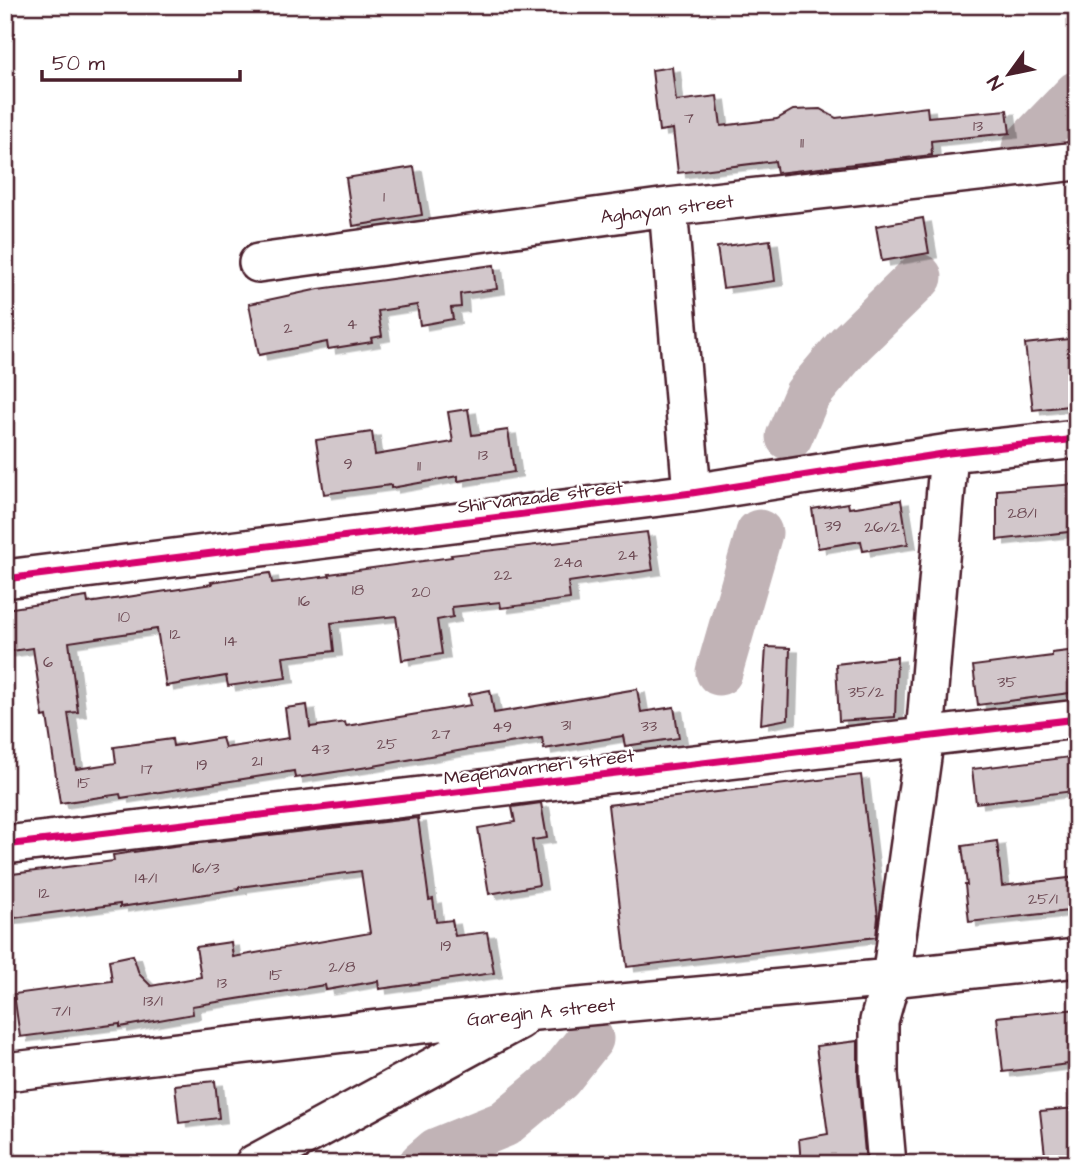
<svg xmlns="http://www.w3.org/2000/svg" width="1082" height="1169" font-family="'Architects Daughter',sans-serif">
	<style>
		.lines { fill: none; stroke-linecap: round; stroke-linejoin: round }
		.river { stroke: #c1b3b6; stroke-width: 47 }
		.building { fill: #d2c7cb; stroke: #4a1f2b; stroke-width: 2; filter: url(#shadow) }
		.minor-casing { stroke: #4a1f2b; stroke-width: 42 }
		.minor { stroke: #fff; stroke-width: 37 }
		.cycleway-casing { stroke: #fff; stroke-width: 11 }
		.cycleway { stroke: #d6006c; stroke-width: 7 }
		.labels { text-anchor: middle; stroke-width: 5; stroke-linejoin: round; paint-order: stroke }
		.number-label { font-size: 16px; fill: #6c4953 }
		.street-label { font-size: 19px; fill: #4a1f2b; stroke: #fff }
	</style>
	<defs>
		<filter id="shadow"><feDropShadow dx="8" dy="4.5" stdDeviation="0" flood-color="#0004"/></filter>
	</defs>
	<rect width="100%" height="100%" fill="#fff"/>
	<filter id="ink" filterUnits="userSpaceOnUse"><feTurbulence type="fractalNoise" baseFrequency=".0143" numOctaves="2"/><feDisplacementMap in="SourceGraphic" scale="14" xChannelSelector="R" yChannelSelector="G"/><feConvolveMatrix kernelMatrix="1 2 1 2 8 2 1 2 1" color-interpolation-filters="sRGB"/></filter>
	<g filter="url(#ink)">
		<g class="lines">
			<!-- river -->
			<path class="river" d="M1025,148L1077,94
				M789,437L807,395L850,344L919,277
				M719,672L759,533
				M422,1164L437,1151L504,1124L559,1078L590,1039"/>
		</g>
		<!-- building -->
		<path class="building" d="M672,67L676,101L717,96L721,126L777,119L793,110L820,109L836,118L927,107L928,117L1007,110L1010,133L931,141L932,155L777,173L775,161L678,173L673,129L659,131L652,70Z
			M414,167L422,215L353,226L346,178Z
			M923,218L929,253L882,261L876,226Z
			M770,240L775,281L723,288L717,247Z
			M494,265L497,289L460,294L461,307L451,308L453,319L420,325L417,305L378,311L382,336L371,338L372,342L328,349L327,342L259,355L249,304L319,289Z
			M1077,338V405L1033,410L1025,344Z
			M468,409L472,435L508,430L514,472L458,481V476L391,488V485L324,494L316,440L372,432L375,455L453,442L448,412Z
			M1077,484V531L997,540V490Z
			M901,500L908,544L863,551L861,541L818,548L812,509L848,503L849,508Z
			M647,532L653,570L568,582L570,599L501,608L500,602L452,607L453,617L437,620L442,654L402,660L396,616L331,623L334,651L283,657L286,678L228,686L226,676L166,686L157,629L69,642L78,712L68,713L76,769L116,763L114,747L172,739L173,746L222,738L225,748L289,738L285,708L307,705L310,727L345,722L346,726L471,705L469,694L490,690L494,713L637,689L641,712L674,707L679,738L625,746L623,736L544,749L542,738L469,749L368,767L295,778L294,771L121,798L120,794L60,803L47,716L43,717L33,648L5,652V609L87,597L88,603L212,584L211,582L270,573L272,583L330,576L329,574L452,557L451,555Z
			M766,647L790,648L788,719L761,724Z
			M1077,650V692L978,705L973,666L1052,656V653Z
			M897,657L895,717L839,721L836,664Z
			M1070,757L1074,791L976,803L972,769Z
			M861,775L878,917L876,937L627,967L608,805Z
			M541,803L547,838L532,840L539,885L489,894L478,828L515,822L512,807Z
			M418,818L429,900L433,899L436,922L452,920L455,936L487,932L494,973L379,989L378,981L326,990L325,985L192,1006L193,1014L120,1027V1024L20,1037L14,994L112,981L109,960L133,955L139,974L151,986L201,977L196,947L231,942L233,957L370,933L361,871L239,887V889L120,907V904L5,919V875L114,861L113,855L174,846Z
			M997,841L1002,886L1077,877V910L969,922L965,885H967L962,846Z
			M1077,1009V1063L1003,1072L997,1017Z
			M858,1041V1076L866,1164H801L799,1139L828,1134L816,1046Z
			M215,1081L219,1118L179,1123L175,1085Z
			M1077,1108V1164H1046L1040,1111Z"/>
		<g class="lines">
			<!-- minor casing -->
			<g class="minor-casing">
				<path id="minor" d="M668,207L692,493
					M258,263L668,207L1077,161
					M5,579L692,493L949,453L1077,439
					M5,845L1077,719
					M5,1072L535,1011L891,978L1077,958
					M254,1164L519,1020
					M887,1164L879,1074V1021L891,978L925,736L949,453"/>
			</g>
			<!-- minor -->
			<use href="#minor" class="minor"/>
			<!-- cycleway casing -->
			<g class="cycleway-casing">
				<path id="cycleway" d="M5,579L692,493L949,453L1077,439
					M5,845L1077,719"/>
			</g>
			<!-- cycleway -->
			<use href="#cycleway" class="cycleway"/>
		</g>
	</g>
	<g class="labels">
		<!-- number labels -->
		<g class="number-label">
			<text x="689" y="123">7</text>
			<text x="978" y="131">13</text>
			<text x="802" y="148">11</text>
			<text x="384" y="202">1</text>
			<text x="352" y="329">4</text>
			<text x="288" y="333">2</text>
			<text x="483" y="460">13</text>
			<text x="348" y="469">9</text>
			<text x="419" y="471">11</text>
			<text x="1022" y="518">28/1</text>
			<text x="833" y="531">39</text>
			<text x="882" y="532">26/2</text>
			<text x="628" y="560">24</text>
			<text x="568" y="567">24a</text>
			<text x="503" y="580">22</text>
			<text x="358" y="595">18</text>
			<text x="421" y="597">20</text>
			<text x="304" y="606">16</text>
			<text x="124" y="622">10</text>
			<text x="175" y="639">12</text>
			<text x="231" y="646">14</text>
			<text x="48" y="667">6</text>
			<text x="1007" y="687">35</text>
			<text x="866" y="697">35/2</text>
			<text x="566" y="730">31</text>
			<text x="649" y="731">33</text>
			<text x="502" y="732">49</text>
			<text x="441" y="739">27</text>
			<text x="387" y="749">25</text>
			<text x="320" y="754">43</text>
			<text x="257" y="766">21</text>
			<text x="202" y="770">19</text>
			<text x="147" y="774">17</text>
			<text x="84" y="788">15</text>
			<text x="206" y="873">16/3</text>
			<text x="146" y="883">14/1</text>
			<text x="44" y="898">12</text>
			<text x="1043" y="904">25/1</text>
			<text x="446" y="951">19</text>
			<text x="342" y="972">2/8</text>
			<text x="276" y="980">15</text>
			<text x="222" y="988">13</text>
			<text x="153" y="1006">13/1</text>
			<text x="61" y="1016">7/1</text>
		</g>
		<!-- street labels -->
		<g class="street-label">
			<text transform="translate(667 208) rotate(-7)" y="7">Aghayan street</text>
			<text transform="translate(540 496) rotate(-7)" y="7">Shirvanzade street</text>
			<text transform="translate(539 766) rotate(-7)" y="7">Meqenavarneri street</text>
			<text transform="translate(541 1011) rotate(-6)" y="7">Garegin A street</text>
		</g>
	</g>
	<!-- margin -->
	<rect width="1082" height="1169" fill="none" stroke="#fff" stroke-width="28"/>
	<rect x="14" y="14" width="1054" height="1141" fill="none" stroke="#4a1f2b" stroke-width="2.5" filter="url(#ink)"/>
	<!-- north arrow -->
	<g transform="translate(1009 74) rotate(237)" stroke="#ffffff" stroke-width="5" paint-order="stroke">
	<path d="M0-5L12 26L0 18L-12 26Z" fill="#4a1f2b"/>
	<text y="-10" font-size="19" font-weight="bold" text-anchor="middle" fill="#4a1f2b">N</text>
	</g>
	<!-- scale -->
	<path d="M42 70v10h198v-10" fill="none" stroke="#4a1f2b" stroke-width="3.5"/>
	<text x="52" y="70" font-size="21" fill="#4a1f2b" stroke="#ffffff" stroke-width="5" paint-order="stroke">50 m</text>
</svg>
